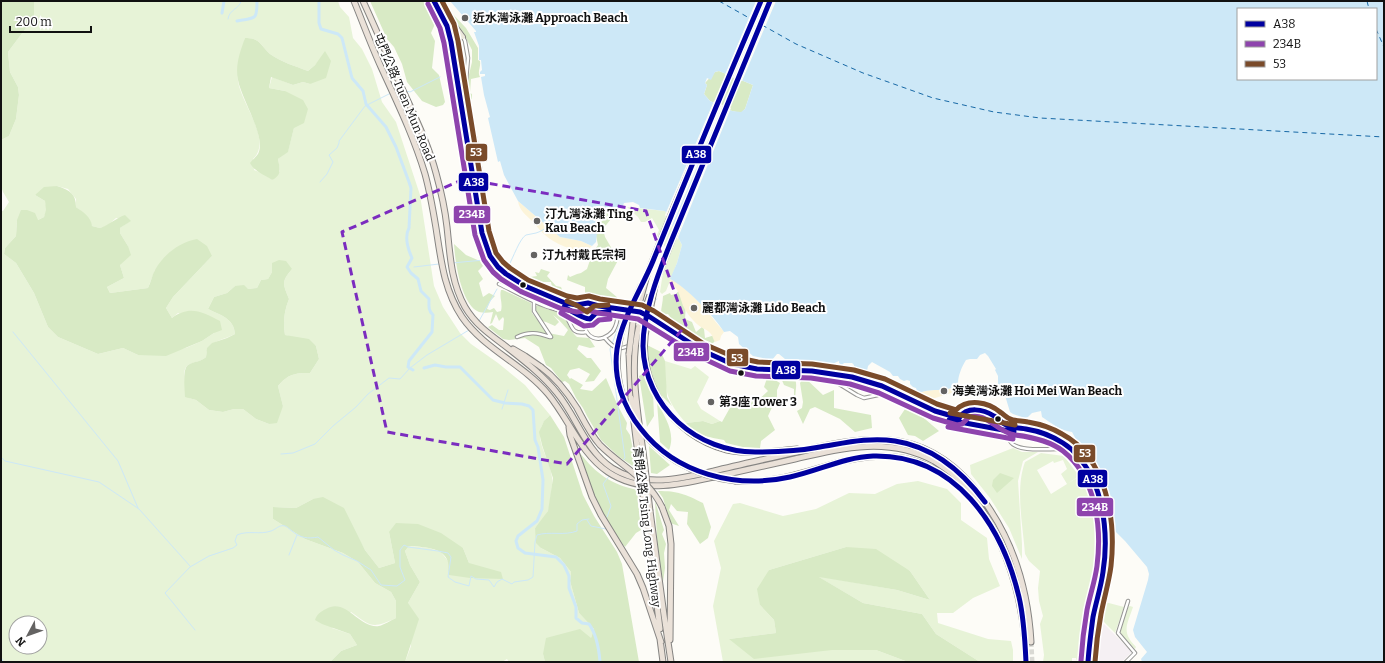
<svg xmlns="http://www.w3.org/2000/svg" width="1385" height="663" font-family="Bitter,'Noto Sans TC',serif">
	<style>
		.industrial { fill: #f5f0f3 }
		.green { fill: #e7f3d7; fill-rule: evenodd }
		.forest { fill: #d8eac5 }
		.sand { fill: #fcf4d9 }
		.water { fill: #cde8f7; fill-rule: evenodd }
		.pier { fill: #fdfcf7 }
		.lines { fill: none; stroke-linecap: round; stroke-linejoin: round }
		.stream { stroke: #cde8f7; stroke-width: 1 }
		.canal { stroke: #cde8f7; stroke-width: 3 }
		.ferry { stroke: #1768a6; stroke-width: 1; stroke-dasharray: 5 4; stroke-linecap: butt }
		.motorway-tunnel { stroke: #dad9d4; stroke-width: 5; stroke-dasharray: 5 2.5; stroke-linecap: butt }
		.minor-casing { stroke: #979795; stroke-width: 4.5 }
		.primary-casing { stroke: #858482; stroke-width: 6 }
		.motorway-casing { stroke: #858482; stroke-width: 7 }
		.minor { stroke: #fffffe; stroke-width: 2.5 }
		.primary { stroke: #ede9dc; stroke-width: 4 }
		.motorway { stroke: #eae1d8; stroke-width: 5 }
		.minor-bridge-casing { stroke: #979795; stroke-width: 4.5; stroke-linecap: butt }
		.motorway-bridge-casing { stroke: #858482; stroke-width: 7; stroke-linecap: butt }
		.minor-bridge { stroke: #fffffe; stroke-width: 2.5 }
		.motorway-bridge { stroke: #eae1d8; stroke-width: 5 }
		.bus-1-casing { stroke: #fff; stroke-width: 8 }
		.bus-2-casing { stroke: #fff; stroke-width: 8 }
		.bus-3-casing { stroke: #fff; stroke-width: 8 }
		.bus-1 { stroke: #0000a0; stroke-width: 5 }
		.bus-2 { stroke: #8e44ad; stroke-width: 5 }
		.bus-3 { stroke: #7a4b2a; stroke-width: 5 }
		.marked { fill: none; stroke: #7b2cbf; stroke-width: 3; stroke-dasharray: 8 5; stroke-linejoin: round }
		.poi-dot { fill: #646362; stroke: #fff; stroke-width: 1.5 }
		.bus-dot { fill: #111; stroke: #fff; stroke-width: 1.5 }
		.labels { text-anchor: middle; stroke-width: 4; stroke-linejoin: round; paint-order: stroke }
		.poi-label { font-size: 12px; font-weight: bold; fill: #111; stroke: #fff; text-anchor: start }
		.street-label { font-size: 12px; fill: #111; stroke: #fff }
		.line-badge { stroke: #fff; stroke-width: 1.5 }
		.badge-label { font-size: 11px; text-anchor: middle; font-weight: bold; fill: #fff }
	</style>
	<rect width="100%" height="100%" fill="#fdfcf7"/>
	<!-- industrial -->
	<path class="industrial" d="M1096,616L1132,652L1122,662H1090Z"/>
	<!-- green -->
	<path class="green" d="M34,1H338L340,7L349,17L353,38L362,49L372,69L382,102L396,122L420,195L434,286L443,307L460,333L471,344L498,363L525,385L550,415C528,435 549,454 552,477C553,481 550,507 548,511C546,517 539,523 535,528L541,548L560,558L571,572L570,581L579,613L594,629L591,638L543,654L545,662H509L507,659L502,662H405L411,646L408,603L420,582L410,565L405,551L409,546L429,548L441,552L448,561L469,563L463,548L389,532L395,563L379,568L365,550L356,534L313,499L296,508L273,507V519L305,539L343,553L358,562L375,583L391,592L396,601V618C372,629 372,627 351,612L332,628L350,634L357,645L341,651L331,661L1,662V211H3L9,202L3,192L1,186V140L9,136L16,119L19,95L18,87L10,72L8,52L26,28L34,22ZM245,38C259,37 261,46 270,54C281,62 295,66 308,71L315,65L326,52L310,84L303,82L293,85L272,77L269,88L285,91L294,128L288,151L278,159L280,171L272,180L264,174L254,170L253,159C273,140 241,104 238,81C237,74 243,47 245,38ZM57,186L68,189L76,199V207L82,212L92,226L100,228L107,226L116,218L130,221L120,228V233L128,246L120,265L124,278L107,287L110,293L148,288L155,270L212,256L173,297L166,308L172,318L178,313L214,333L202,341L186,348L138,355L123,348L98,354L58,337L48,327L34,293L16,263L4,254L5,248L16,236L17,220H38L44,217L47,210L45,201L35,195ZM292,269C281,282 283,284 289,299C284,312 283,321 285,335L296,338L316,346L319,359L310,373C295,373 288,374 278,386L283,406L269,424L256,419L243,409H234L223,412L209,410L196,400L189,398C187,391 180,370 188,365C195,361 201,362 206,357C206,341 224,340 235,334C234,318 220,315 208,309L214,297L227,293L235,286L248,289L257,288L261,280L268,279L272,272ZM16,623H40V647H16Z
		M627,207L665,211L682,245L677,263L666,291L662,294L660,292L666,253L663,252L665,247L657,235L659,230L652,218L645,222H641L638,217Z
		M665,361L691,369L695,366L709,377L697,402L701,409L720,421L712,424L703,421L686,423C665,399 665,391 665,361Z
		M1013,448L1022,452H1038L1023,461L1018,481L1022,544V559L1009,528L990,498L971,474L970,465Z
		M1041,453L1064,456L1079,476L1067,484L1061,474L1067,469L1063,460L1054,463L1053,461L1037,470L1051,494L1083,474C1100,515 1100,553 1090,595C1086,612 1083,627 1080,644C1079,650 1078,655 1079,662L1077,661L1076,658H1072V662H1043L1044,655L1040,624L1043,616L1039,601L1038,588L1040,571L1029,561L1025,554C1023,526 1015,489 1025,462Z
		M918,481L947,489L961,503V520L987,538L989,559L1000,586L973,598L953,613H937L938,623L988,639L1011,641L1013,650V662H980L936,634L922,614L863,603L817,576L897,590L930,600L910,571L846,547L769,570L760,605L774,620L776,633L729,639L832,650H876L908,662H723L713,606L721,568L714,541L733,504L740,503L783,516L816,509L849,493L875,494L897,484Z
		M1104,590L1106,591L1105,602L1124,607L1115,633L1097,615Z
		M1130,606L1133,607C1127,625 1121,632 1136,647L1135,649L1122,636L1120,632L1128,607Z"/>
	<!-- forest -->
	<path class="forest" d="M1,1H34V22L26,28L8,52L10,72L18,87L19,95L16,119L9,136L1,140Z
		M370,1H423L435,24L431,33L435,41L432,68L439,75L445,102L443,105L436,107L422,101L407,82L402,64L394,47L387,39Z
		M441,6H445L466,28L478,48V60L480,61C481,68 477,71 480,77L471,79L470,93L472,94V99L468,101L467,83L472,62V50L463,32L452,18L444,11Z
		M245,38C259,37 261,46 270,54C281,62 295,66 308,71L315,65L325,51L331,61L326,78L310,84L303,82L293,85L271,77L269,88L285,91L303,100L308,109L304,123L294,128L288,152L278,159C280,169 282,175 272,180C263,174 255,172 250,163C252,160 256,157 258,154C267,138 241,98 238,80C235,65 240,52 245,38Z
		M719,71L753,85L745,109L741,113L732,111L710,101L704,94L707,85L705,83L715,72Z
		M470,125L474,137L483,190L478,191C474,171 467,145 470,125Z
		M57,186C70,190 76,194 76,207C83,212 91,217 92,226L100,228C109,225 116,218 125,215L131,221L120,228V233L128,246L131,255L120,265L124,278L107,287L110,293L148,288C151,282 152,275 155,270C164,254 180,242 197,239L207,246L212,256L173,297L166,308L172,318C190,305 202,312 220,321L222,330L214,333L202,341L166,356L138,355L123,348L98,354L58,337L48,327L34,293L16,263L4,254L5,248L16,236L17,220L21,210H27L35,213L38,220L44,217L46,210L45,201L35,195L44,187Z
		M614,206L618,210L603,229L605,237L612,249L623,251L608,279L606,288L618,298L585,293V287L567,280L568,275L570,277L577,274L581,273L587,269L592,254L598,245L595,231L599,212Z
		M454,244L466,255L480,261L483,266L478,271L483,279L479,283L483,297L489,293L495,296L490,301L487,309L490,310L494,308L497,312L501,311C503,303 499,297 501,290H503L531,303L532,313L548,333L564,336L568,330L559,320L553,315L559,322L555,326L546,322L542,321L536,313L535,307L538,305L549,310L551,308C571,315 564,325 577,337L589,338L595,347L590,348L579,345L577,349L587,358H591L601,371L594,381L585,382L590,374L579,368L570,370L567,375L570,379L571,378L583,385L580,389L592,391L606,378L617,404L627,423L626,429L630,435L637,469L618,456L601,440L587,416L583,408L576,398L569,384L565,381L562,382L551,368L546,365L539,347L525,338L509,340L503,339L488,327L492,325L499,330H503L504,319L503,317L499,321L496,314L492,323L490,324L493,312C488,313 483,313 479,312C461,305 455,261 454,244Z
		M279,260L286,261L292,269C281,282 283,284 289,299C284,312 283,321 285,335L309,339L316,346L319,359L310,373C295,373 288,374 278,386L283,406L277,423L269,424L256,419L243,409H234L223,412L209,410L196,400L185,397C185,391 182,369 188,365C194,361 201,362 206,357L207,348L212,343L227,338L235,334C234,318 220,315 208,309L214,297L227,293L235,286L244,285L248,289L257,288L261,280L268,279L272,272V263Z
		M541,269L550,272L547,276L556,286L561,287L563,292L552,287L551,282H540L530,277L537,276L535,272L539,273Z
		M680,289L686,301L685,319L692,322L696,332L702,327L704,329L705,338L715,335L717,339L711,345V350L688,337L682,329L675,324L668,314L659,316L656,315L658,314H661C661,307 663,302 663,296L670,293L671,295L676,294Z
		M647,345L661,352L665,361L667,397L672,406L657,391L648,362Z
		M645,373L653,392L654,416L647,427L639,376Z
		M804,377L823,395L834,390V408L871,415L872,428L855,432L840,419L815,407L810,409L803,424L797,411L802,408L803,402L800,383Z
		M767,378L775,380L780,383L777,390V400L774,403L768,416L775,430L761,441L760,448L743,447L726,443L724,440C710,437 694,436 686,423L703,421L712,424L720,421L722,422L736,397L746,395L756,402L768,391L764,387Z
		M781,378L795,379C798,386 794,393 796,400C797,402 798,404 798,406L789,404L794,398V389L784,385Z
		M657,402C665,417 676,433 669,450L660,442Z
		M905,409L918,413L939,431L923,441L915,436L908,435L899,418Z
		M550,415L564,437L583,495L594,516L617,552L622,564L639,662H545L543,654L546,638L580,629L591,638L594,629L579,613L570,581L571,572L560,558L541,548L536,543L535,528L548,511L553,478L542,445L539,432L544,421Z
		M649,446L670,465L657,474L651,473Z
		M580,453C596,474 611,484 637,490L641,530L636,533L625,547C602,521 586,487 580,453Z
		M1000,473L1014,478L997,493L992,486L993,480Z
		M658,491C678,491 685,494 703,503L711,527L708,538L700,544L687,524L688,512L677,511L671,504L669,510L679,526L670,523L663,498Z
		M323,497L344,508L365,550L379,568L395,563L389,532L396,523L418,524L441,533L463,548L469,563L501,572L503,579L470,578L449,575C448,571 449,566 448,562C444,547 422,547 409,546L405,551L410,565L420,582L408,603L419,619L405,662H330L341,651L357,645L350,634L322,624L315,620C317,614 320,612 326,609C346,597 359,629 379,626C384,625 391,620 396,618V601L391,592L375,583L358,562L343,553L305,539L273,519V507L296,508L313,499Z
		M655,501L664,530L662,534L666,544L664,553L665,568L663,582L658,556Z
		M846,547L876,549L910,571L930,600L897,590L819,577L863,603L922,614L936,634L980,662H908L876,650H832L754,659L729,639L776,633L774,620L760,605L757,589L769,570Z"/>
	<!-- sand -->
	<path class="sand" d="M518,201L560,237L581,241L592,246L586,251C572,250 556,245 545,235C540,231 537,226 532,221C526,215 519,210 518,201Z
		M670,279C690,288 707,312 721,328L724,332L721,336L720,340L715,342C713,339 713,337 711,334C708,330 704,329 701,327C696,324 689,316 686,311C679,301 682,289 669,283Z
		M958,383L961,389L958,393L954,392L932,399L929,398L928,399L921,395L920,393C931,387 950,394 958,383Z"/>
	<!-- water -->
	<path class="water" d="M450,1H1384V662H1142L1141,659L1147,652L1135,637L1133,630L1148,580L1149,574L1147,567L1125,541L1110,526L1109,523L1104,496L1107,489V483H1102L1099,482L1072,432C1061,431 1051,423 1042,417L1041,411L1032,413L1028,417L1025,418L1013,414L1010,412L1004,392L998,384V376L995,370L996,369L988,356L985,353L980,355L977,359H970L966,360C962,366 958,376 958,383C950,394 931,387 920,393L917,391L916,388L913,387L910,384V381L907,380L904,381L900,379L898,376H893L890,372L872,362L868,366L867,371H863L854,370V365L852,363H844L842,365L839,363V361C836,362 833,364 830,365C829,365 810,361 808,360L807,362L802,361L789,364L785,359L779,354H777L772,360L753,356L739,344L738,337L730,331L724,332C715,317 686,287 670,279L677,263L682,245L665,211L640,208L639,205L633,202L624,203L622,208C615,208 609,206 601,209L598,223L596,242L592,246L581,241L560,237L518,201L504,175L500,161L498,162L488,118L490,117L484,95L481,77L485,76V74H480V72L482,70L481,60H479V46L474,32H476V31ZM1238,9H1376V79H1238ZM719,71L753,85L745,109L741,112L732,111L710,101L704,94L707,85L705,83L707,78L711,80L715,72Z"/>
	<!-- pier -->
	<path class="pier" d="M756,1H766L734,78L725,75Z
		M768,1H776L742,81L735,79Z
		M714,101L723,105L671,228L665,215Z
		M724,105L731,108L677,240L672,230Z"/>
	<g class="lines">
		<!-- stream -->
		<path class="stream" d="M228,19C229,9 240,9 241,1
			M406,91L410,92L440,77
			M394,92L401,91
			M320,182L327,174L333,162L329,155L337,148L339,143V141L365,106L391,93
			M452,263L484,260
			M509,265C513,258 520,238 526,235C529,234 533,234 536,233C540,232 544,229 548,227
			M414,267L439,264
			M653,301L657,299
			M479,321L497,289
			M13,332L118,461L138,508
			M765,364L766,358
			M502,409L508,390
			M281,454L293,453L315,444L333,426L356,407L368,394L389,378L400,379L410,368L427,355L469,330
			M1,457L5,461L99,482L139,509L190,566
			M623,460L625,458L610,349L622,318L626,316
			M607,517L611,506L603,484L610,475
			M587,520L591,526L606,529
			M289,555L297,535
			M195,630L165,593L190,567L209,556L233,548L237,545L235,541L237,535C248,530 260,535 271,531C275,530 280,524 285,526C287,526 290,530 292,531C300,538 308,539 318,537L334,550L343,555L357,561L371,570L381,585L397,586L405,580L400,567V550L404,545L408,547L438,551L448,553L451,557L448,577L455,582L469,586L471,576L476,579L489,580L494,587L497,582L502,579L512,584L514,582L528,580L533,577L535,542L537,535C550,531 564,536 577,531V524L582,520L589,519
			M2,659L3,662"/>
		<!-- canal -->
		<path class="canal" d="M319,1V23L321,29L338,34L342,38L352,78L363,91L366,104L386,127L396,147L409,182L411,188L409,228C404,237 408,249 412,258L407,267L411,273L418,279L421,291L429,299C429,305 428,311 433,315L432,332L409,361L408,367L413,370
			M222,13L224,1
			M237,21C255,17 257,22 257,1
			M424,368L435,365L446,367H460L493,400L505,403L522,404L529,406L533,410L535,440L538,447L543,480L542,509L537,521L518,536L516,541L518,548L525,553L556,557L564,565L569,576V588L576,607V618L582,623L589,624C597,635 599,649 600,662"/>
		<!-- ferry -->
		<path class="ferry" d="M719,1L751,19
			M1367,1L1369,9
			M762,25L796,44L863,73L933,98L994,112L1040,118L1384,137
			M1376,29L1384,47"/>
		<!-- motorway-tunnel -->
		<path class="motorway-tunnel" d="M1025,642L1026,662
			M1031,642L1032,662"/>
		<!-- minor casing -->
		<g class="minor-casing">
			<path id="minor" d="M463,37L465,41L468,58L465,92L477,146L490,237L496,254L506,269L521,277L567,298L597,299L607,302L611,304
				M499,284C514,291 529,300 545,306C550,308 557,309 562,312C573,320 568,336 586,332
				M534,302V311L551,337
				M585,319C582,339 601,345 613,331
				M517,337C529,331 538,333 550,337
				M605,338C618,354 622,348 639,342
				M715,355C731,352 731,353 744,364
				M831,379L857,395L864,398L878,395L880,393L882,386
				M959,417C961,413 964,411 969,410C985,408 994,417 1006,425
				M1008,431C1008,434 1008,438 1010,441C1016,452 1045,449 1057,449
				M1126,662L1135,653L1118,633L1128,601"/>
		</g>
		<!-- primary casing -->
		<g class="primary-casing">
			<path id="primary" d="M430,1L443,27L449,50L478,234C491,281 527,293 568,309C576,312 581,320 590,319L594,314L603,311L630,315L649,322L699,353L730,367L757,373L811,375L845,380L872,388L944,419L985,428L1034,435L1050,440L1064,448L1078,460L1088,477L1096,502L1100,528L1101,545L1100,568L1089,613L1083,662
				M434,1L447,26L451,42L482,233L487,248L494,262L506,274L515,281L565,303L577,305L588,303L599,306L618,308L640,312L650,317L695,347L725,361L757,369L812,371L852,377L882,386L940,413L966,419L1034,431L1050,436L1064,443L1078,455L1091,474L1100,501L1104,530V565L1093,616L1088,662
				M442,13L455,26L463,37
				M451,42L457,36L463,37"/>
		</g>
		<!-- motorway casing -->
		<g class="motorway-casing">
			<path id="motorway" d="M354,1C363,23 371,45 381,67C397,102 414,137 425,174C430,192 433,210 436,228C441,260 444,290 462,317C484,349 523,364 548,394C569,419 580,453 608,472C641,494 678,485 714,477C741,471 768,465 795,459C842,448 888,436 934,461C945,468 956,475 964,485C970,492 975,500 980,507C1007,548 1021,593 1025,642
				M363,1C376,29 388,58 401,86C414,115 428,143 436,173C441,191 445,209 447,227C450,255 451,282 465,307C475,324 489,334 504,345C523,360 542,374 557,393C577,417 585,450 612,468C643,488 680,479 714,471C742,464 771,458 800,451C875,433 931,428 982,498C1013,540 1028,590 1031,642
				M656,281L683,212L770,1
				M639,304L647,275L674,207L761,1
				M631,307L641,286
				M647,325C634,380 672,436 727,450C750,455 774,451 797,449
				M513,349L525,356L541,367
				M629,354L631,398
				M569,427L570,435L592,497L601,515L637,574L643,588L661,642
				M736,481C769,484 798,474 829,465C885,448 925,454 969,495
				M662,507L669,526L671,544L670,640
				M645,511L660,629
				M650,511L664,615L671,662
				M660,639L663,662"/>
		</g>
		<!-- minor -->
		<use href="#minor" class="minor"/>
		<!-- primary -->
		<use href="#primary" class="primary"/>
		<!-- motorway -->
		<use href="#motorway" class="motorway"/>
		<!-- minor-bridge casing -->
		<g class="minor-bridge-casing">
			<path id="minor-bridge" d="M611,304C619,313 619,321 613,331"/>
		</g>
		<!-- motorway-bridge casing -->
		<g class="motorway-bridge-casing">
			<path id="motorway-bridge" d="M631,307C589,391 649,471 736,481
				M640,323L650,295
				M647,325L656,281
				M639,326C630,362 636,401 641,438C645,462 647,487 650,511
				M629,354L633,322L639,304
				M541,367C556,378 567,392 577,408C584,421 590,434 600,445C622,467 648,478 662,507
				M631,398L645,511"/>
		</g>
		<!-- minor-bridge -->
		<use href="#minor-bridge" class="minor-bridge"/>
		<!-- motorway-bridge -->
		<use href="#motorway-bridge" class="motorway-bridge"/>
		<!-- bus-1 casing -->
		<g class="bus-1-casing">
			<path id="bus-1" d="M434,1L447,26L451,42L482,233L490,256L498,267L506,274L525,286L565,303L577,305L588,303L599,306L640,312L650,317L701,350L732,364L757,369L812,371L852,377L882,386L935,411L959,418C967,406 983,409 994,416C998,418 1001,423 1006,425C1012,428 1020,428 1026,429C1039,431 1052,436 1063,443C1076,451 1085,464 1092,477C1105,506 1108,541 1103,572C1101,587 1096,602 1093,617C1091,632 1089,647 1088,662
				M761,1C724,87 688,174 653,261C641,290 622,318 617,349C613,378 623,407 641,429C676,474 736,489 790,477C818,471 845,457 873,456C955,454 1002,525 1019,597C1024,618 1025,640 1026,662
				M770,1L670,244C658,274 643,313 643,346C644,407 698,453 757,452C778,452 799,451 820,447C845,443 869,437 895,441C934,447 962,471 985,502
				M564,307C572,311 582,319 590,319L596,313L609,312
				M949,420L1014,432"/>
		</g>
		<!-- bus-2 casing -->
		<g class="bus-2-casing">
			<path id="bus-2" d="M428,4L440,28L444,43L475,235L484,260L493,272L501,279L522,292L562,309L577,312L588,310L598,313L638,319L698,356L730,371L756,376L811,378L850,384L879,393L933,418L957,425L962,424L969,417C988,412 996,432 1015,435C1032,437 1050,441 1063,451C1096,477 1102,527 1097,566C1095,581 1090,595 1087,610C1084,627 1082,644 1081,661
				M561,313L584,326L593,325L599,320L610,319
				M948,427L1013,439"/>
		</g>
		<!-- bus-3 casing -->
		<g class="bus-3-casing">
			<path id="bus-3" d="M442,1L454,24L458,41L489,231L496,253L503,262L510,268L528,280L567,296L577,298L589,296L600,299L642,305L654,311L704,344L734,357L758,362L812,364L854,370L885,379L937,404L956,410C968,398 988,402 1000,412C1005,415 1007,419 1013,420C1018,421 1023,421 1028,422C1040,424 1052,428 1062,434C1107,458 1116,520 1111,566C1109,582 1104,598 1101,614C1098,630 1096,646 1095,662
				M567,301L578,306L587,312L594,306L608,305
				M950,413L1015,425"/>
		</g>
		<!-- bus-1 -->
		<use href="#bus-1" class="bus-1"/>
		<!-- bus-2 -->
		<use href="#bus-2" class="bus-2"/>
		<!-- bus-3 -->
		<use href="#bus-3" class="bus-3"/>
	</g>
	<!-- marked area -->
	<path class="marked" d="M464,179L646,211L686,325L567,464L387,432L342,232Z"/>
	<!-- markers -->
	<g class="poi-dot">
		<circle cx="465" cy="18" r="4"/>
		<circle cx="537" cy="221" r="4"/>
		<circle cx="534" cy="255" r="4"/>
		<circle cx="694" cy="308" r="4"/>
		<circle cx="944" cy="391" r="4"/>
		<circle cx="711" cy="402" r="4"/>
	</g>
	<g class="bus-dot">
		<circle cx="523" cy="285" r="3.5"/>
		<circle cx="741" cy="373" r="3.5"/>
		<circle cx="998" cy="419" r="3.5"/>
	</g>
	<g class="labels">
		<!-- poi labels -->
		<g class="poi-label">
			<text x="473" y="22">近水灣泳灘 Approach Beach</text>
			<text x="545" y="218">汀九灣泳灘 Ting<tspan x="545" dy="14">Kau Beach</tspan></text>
			<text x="542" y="259">汀九村戴氏宗祠</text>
			<text x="702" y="312">麗都灣泳灘 Lido Beach</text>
			<text x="952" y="395">海美灣泳灘 Hoi Mei Wan Beach</text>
			<text x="719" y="406">第3座 Tower 3</text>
		</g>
		<!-- street labels -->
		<g class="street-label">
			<text transform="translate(404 97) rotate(67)" y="4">屯門公路 Tuen Mun Road</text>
			<text transform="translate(647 527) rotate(83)" y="4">青朗公路 Tsing Long Highway</text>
		</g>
	</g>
	<g class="line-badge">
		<rect x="465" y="143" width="23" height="19" rx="4" fill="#7a4b2a"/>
		<rect x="681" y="145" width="31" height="19" rx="4" fill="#0000a0"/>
		<rect x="458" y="172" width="31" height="20" rx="4" fill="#0000a0"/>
		<rect x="453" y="205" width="38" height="19" rx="4" fill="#8e44ad"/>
		<rect x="673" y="342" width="37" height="20" rx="4" fill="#8e44ad"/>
		<rect x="726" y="348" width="23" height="19" rx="4" fill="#7a4b2a"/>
		<rect x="771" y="360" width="30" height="20" rx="4" fill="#0000a0"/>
		<rect x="1073" y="444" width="23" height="19" rx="4" fill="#7a4b2a"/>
		<rect x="1077" y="469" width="31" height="19" rx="4" fill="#0000a0"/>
		<rect x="1076" y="497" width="38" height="20" rx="4" fill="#8e44ad"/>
	</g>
	<g class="badge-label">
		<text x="476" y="156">53</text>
		<text x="696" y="158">A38</text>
		<text x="474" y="186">A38</text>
		<text x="472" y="218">234B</text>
		<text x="691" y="356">234B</text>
		<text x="737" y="362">53</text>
		<text x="786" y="374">A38</text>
		<text x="1085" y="457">53</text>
		<text x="1093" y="483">A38</text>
		<text x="1095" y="511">234B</text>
	</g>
	<!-- border -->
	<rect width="1385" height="663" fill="none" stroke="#111111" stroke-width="4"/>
	<!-- legend -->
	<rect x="1237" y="8" width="140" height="72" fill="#ffffff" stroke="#a0a0a0"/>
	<rect x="1245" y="21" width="20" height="6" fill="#0000a0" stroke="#a0a0a0"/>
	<text x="1273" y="28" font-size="12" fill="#111111">A38</text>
	<rect x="1245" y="41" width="20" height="6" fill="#8e44ad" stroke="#a0a0a0"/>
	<text x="1273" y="48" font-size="12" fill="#111111">234B</text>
	<rect x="1245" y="61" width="20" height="6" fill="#7a4b2a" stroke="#a0a0a0"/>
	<text x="1273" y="68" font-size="12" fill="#111111">53</text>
	<!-- north arrow -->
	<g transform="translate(28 635) rotate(229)"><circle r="19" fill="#ffffff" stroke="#a0a0a0"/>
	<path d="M0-3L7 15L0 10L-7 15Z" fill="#646362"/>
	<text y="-6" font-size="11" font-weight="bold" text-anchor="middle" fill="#111111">N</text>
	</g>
	<!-- scale -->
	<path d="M10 26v6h81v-6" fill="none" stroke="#111111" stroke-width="2"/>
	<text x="16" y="26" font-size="12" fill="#111111" stroke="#ffffff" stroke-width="3" paint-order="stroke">200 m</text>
</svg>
